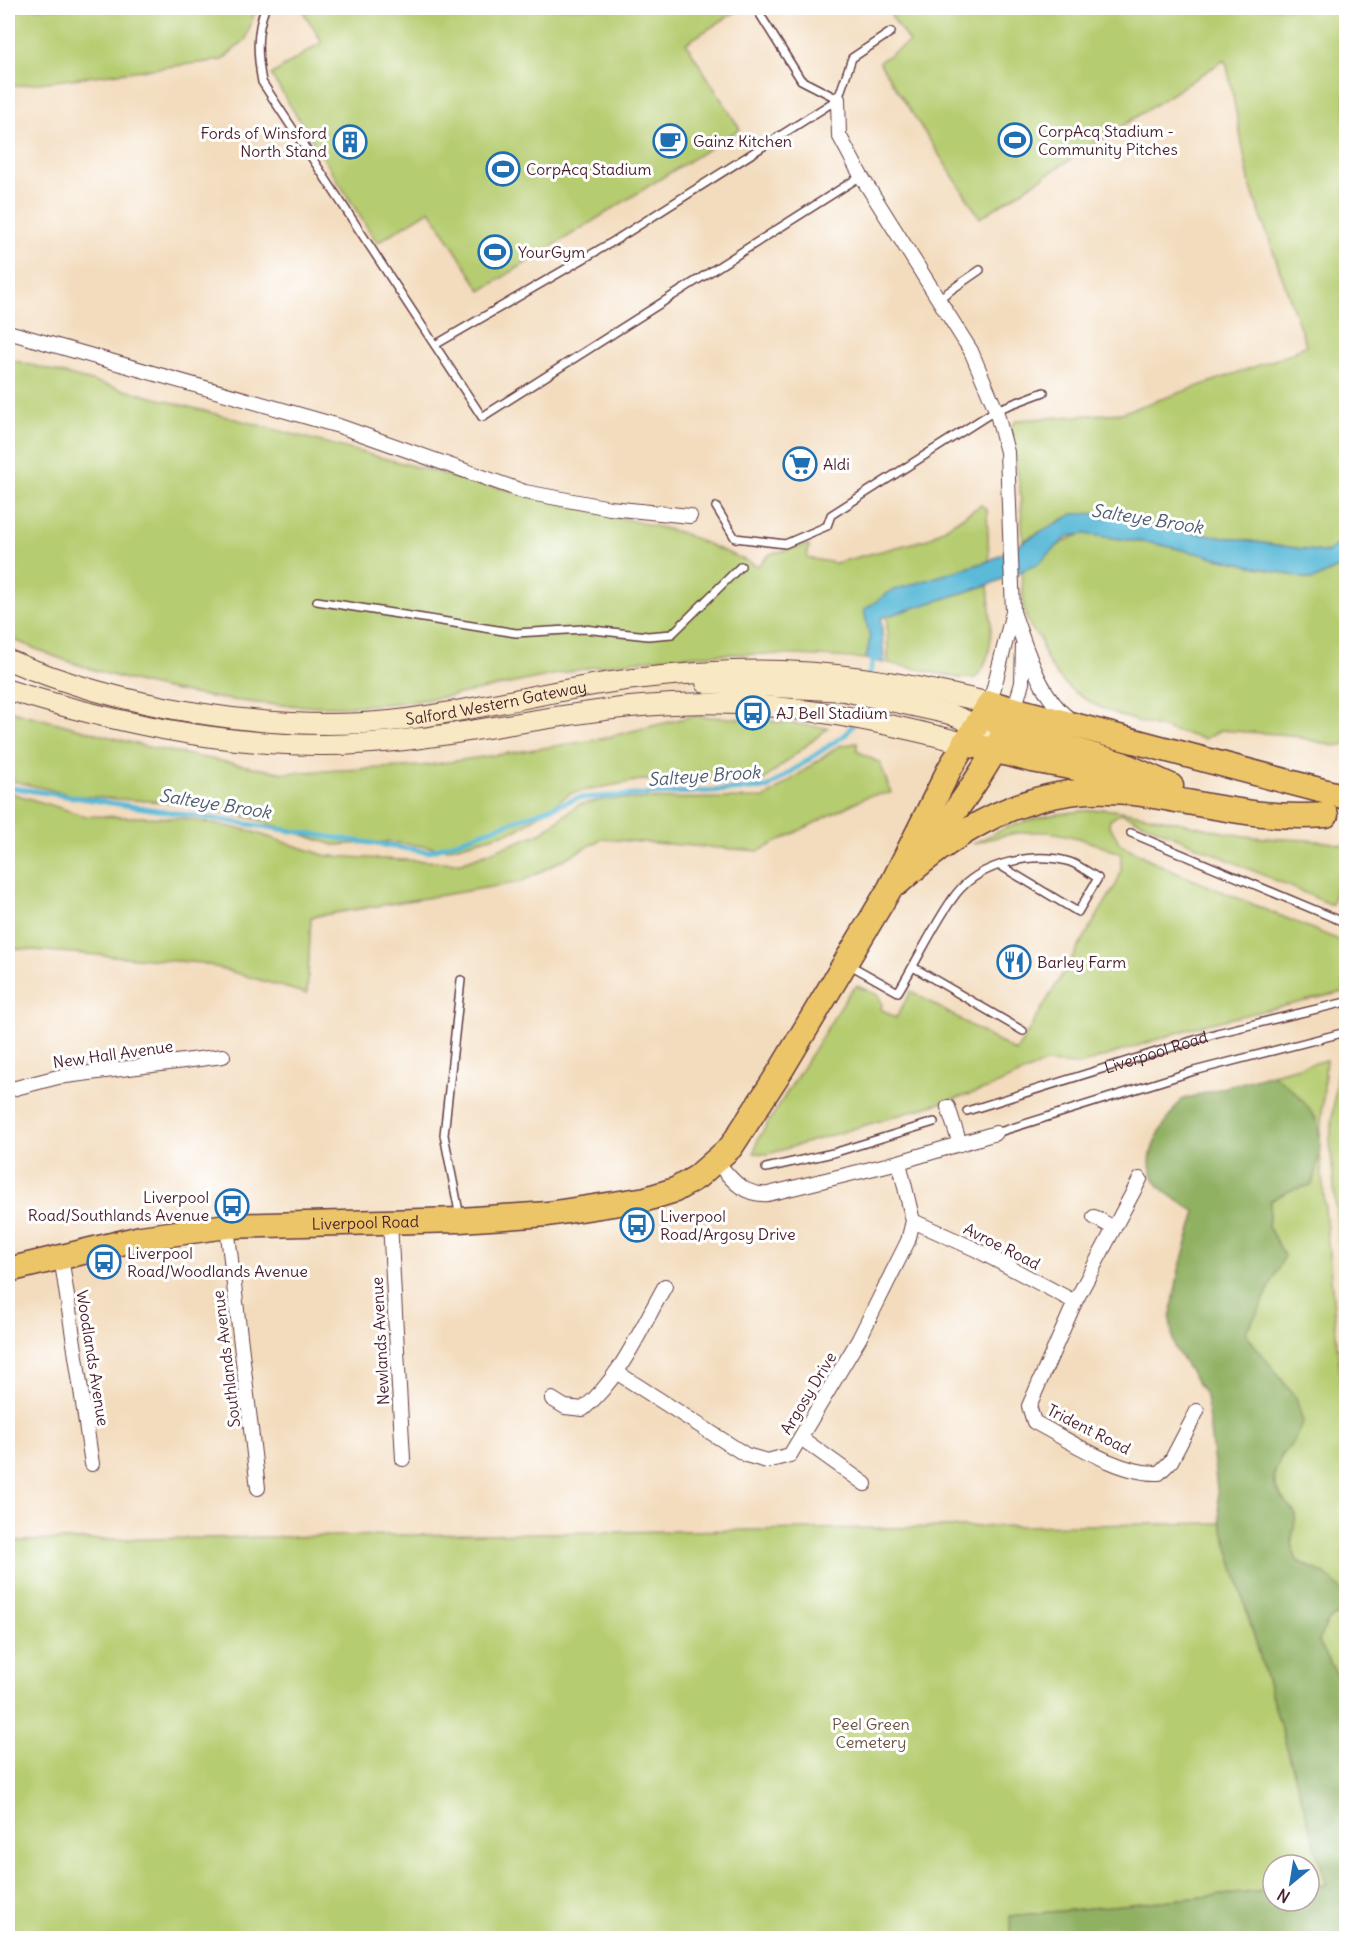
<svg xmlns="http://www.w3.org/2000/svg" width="1354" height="1946" font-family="Delius,sans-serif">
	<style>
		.green { fill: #b6cc70; stroke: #80764e; stroke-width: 1.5 }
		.forest { fill: #90b062; stroke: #6d6846; stroke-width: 1.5 }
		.water { fill: #5abad8; stroke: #526c82; stroke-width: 1.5 }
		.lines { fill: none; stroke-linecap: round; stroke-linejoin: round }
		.stream { stroke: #5abad8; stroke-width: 5 }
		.lane-casing { stroke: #633b41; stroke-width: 10 }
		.street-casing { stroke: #633b41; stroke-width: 16 }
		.secondary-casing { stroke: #633b41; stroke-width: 22 }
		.highway-casing { stroke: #633b41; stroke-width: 27 }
		.lane { stroke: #fff; stroke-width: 7 }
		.street { stroke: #fff; stroke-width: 14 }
		.secondary { stroke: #f8e8c3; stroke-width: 20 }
		.highway { stroke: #edc569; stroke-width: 24 }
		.labels { text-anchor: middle; stroke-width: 6; stroke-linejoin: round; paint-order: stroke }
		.poi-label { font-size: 16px; fill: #4a1f2b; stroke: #fff; text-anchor: start }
		.street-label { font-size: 16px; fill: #4a1f2b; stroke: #fff }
		.park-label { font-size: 16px; fill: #6a5340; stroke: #fff }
		.water-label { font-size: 18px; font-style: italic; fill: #505d70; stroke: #fff }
	</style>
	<rect width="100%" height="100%" fill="#fff"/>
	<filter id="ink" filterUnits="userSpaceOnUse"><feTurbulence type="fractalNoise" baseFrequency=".0167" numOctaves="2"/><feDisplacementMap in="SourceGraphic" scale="12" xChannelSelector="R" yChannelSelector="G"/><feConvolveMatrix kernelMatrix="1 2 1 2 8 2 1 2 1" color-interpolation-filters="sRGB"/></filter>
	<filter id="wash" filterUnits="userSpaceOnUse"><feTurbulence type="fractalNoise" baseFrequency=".008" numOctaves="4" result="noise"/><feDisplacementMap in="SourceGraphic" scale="24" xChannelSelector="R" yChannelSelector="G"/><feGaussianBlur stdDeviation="1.35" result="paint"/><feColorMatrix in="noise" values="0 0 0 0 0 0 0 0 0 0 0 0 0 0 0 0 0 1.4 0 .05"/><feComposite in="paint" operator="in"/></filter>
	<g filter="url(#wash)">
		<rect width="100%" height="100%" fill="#f3dcbd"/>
		<!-- green -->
		<path class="green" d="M8,8H256L246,39L222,60L8,87Z
			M301,8H742L686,43L740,129L481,291L430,210L377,243L271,75L322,42Z
			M886,8H1346V537C1340,545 1333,552 1322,552L1146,525L1113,513L1073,514L1023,541L1020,488L1010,427L1017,420L1121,413L1291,354L1306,345L1250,185L1227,65L1224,60L980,218L879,62L909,42Z
			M8,359L462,479L682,533L758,566L770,554L805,545L809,546L807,558L835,563L928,539L981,505L987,510L989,561L891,591L870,639L866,659C794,654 724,651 652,659C581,666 513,685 443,697C298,721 140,697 8,637Z
			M1085,534L1157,544L1313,580L1346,564V744L1334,746L1290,735L1221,730L1205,739C1146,723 1053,710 1040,638C1020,622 1023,594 1022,570C1047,560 1058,538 1085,534Z
			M988,585C990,614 998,655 975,678H959L888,663L887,616Z
			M8,710L148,747L284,773L422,766L596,740L693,716L762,720L828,728L761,782L641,780L571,793L517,830L447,849L387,842L334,845L252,818L176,803L77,796L8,780Z
			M857,743V751L880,763L891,793L868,796L759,851L602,839L521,882L311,917L307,994L202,963L8,948V792L86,816L182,818L247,830L327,856L461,863L541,833L578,805L606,799L765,798L839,746Z
			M1104,809C1151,814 1198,828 1245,836C1279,841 1312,837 1346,846V859L1342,862L1332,905L1121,813L1110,820L1109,824L1120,844L1170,870L1346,943L1344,992L1198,1026L1079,1065L1045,1063L987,1089L768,1154L754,1153L758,1139L849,993L857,986L878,995L882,1003L881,1009L896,1018L911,991L1016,1052L1117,883L1121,871V854C1060,829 1036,824 973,844C1017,819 1053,813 1104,809Z
			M1346,1059V1329L1330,1141L1338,1061Z
			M1326,1060L1320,1138L1316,1118L1272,1074Z
			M1320,1152L1346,1445V1691L1318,1641L1328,1621L1343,1611L1325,1574L1297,1561L1291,1544L1296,1515C1273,1485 1263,1474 1293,1443L1296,1398L1244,1333L1259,1310L1284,1256L1268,1226L1271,1200L1291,1190L1312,1185Z
			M1221,1523L1327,1885L1309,1887V1865H1273V1890L1011,1916L1010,1938H8V1541Z"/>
		<!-- forest -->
		<path class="forest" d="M1272,1074C1296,1090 1324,1117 1320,1148C1319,1160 1315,1173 1312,1185L1291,1190L1271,1200L1268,1226L1284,1256L1259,1310L1245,1333L1296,1398L1303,1422L1293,1443L1281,1456L1274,1475L1275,1488L1296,1515L1291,1544L1297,1561L1325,1574L1342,1590L1343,1611L1328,1621L1318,1641L1346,1691V1938H1010V1916L1273,1890V1901H1309V1887L1327,1885L1221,1523L1206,1396L1174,1347L1170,1319L1179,1270L1196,1212C1186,1205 1173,1199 1164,1191C1132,1163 1163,1126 1181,1100Z"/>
		<!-- water -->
		<path class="water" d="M1114,513L1146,525L1322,552H1328L1346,537V564L1313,580L1157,544L1085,534L1068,536L1038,564L988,585L881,618L884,663L866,659L870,639L864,610L891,591L989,561L1073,514Z"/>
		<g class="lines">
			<!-- stream -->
			<path class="stream" d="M869,674L875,655
				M8,787L428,852L578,798L767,788L846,734L854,723"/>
		</g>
	</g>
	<g filter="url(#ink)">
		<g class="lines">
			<!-- lane casing -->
			<g class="lane-casing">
				<g id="lane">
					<path d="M265,8C256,33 257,55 262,82L482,417L861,176"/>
					<path d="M756,8L801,80L838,99"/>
					<path d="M938,299L980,270"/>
					<path d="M435,345L614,241L838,99L852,58L891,32"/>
					<path d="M716,507L735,538L785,544L827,526L831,515L996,410L1044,392"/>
					<path d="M317,601L516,633L584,629L648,636L672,634L741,566"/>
					<path d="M1131,833L1346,923"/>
					<path d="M850,965L898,992C916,963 936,920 956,894C980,863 1034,851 1070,862C1079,865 1089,873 1098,878L1078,912L1001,866"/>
					<path d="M913,967L1023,1031"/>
					<path id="s1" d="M967,1111L1217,1033L1346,1002"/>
					<path d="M996,1133L1194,1071L1346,1032"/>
					<path d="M766,1168L833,1153L934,1122"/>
					<path d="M460,1217L444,1135L461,980"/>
				</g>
			</g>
			<!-- street casing -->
			<g class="street-casing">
				<path id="street" d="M838,99L839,135L861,176L971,351L996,410L1007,452L1013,612L990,703
					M8,332L339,426L525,492L610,508L690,516
					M1013,612C1026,647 1039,697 1071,720
					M1014,710L1022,683L1023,645
					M8,1090L58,1077L223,1056
					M948,1107L960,1144
					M717,1162C731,1179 743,1196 768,1194L899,1162L996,1133
					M1140,1179L1075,1302L1029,1406L1034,1422C1069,1440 1120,1475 1159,1473L1171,1461L1197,1411
					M1094,1217L1114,1228
					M913,1221L975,1249L1075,1302
					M390,1222L403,1459
					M227,1226L258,1488
					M61,1256L92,1464
					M616,1372L746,1455L767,1461L790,1455L859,1339L908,1241L913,1221L899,1162
					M552,1399L565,1407L583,1409C621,1378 641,1328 665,1286
					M801,1438L865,1484"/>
			</g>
			<!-- secondary casing -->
			<g class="secondary-casing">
				<g id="secondary">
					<path id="s2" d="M8,660C119,707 269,733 390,721C465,713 538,693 612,682C652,676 692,673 732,671C818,667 906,683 990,703"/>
					<path d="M706,683L844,691L950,714L988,730"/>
					<path d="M8,690C110,721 216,745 323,745C431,745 535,715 642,706C752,696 858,715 964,743"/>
				</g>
			</g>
			<!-- highway casing -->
			<g class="highway-casing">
				<g id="highway">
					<path d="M990,703L1346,797"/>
					<path d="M995,721L1007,730L1122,764L1171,786"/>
					<path d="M964,743L1032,760L1135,779"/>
					<path d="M924,850C956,813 997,755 1014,710"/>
					<path d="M898,883C966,821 1046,778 1141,794C1207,804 1257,820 1326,815"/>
					<path id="s3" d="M8,1270L141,1238L227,1226L460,1220L548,1214L646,1199L675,1190L697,1177L731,1147L781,1070L889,890L950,768L990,703"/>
				</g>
			</g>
			<!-- lane -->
			<use href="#lane" class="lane"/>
			<!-- street -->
			<use href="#street" class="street"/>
			<!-- secondary -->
			<use href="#secondary" class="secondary"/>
			<!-- highway -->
			<use href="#highway" class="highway"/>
		</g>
	</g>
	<!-- icons -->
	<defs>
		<g id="stadium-ring" transform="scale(1.725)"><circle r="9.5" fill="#fff" stroke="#1f6fb2" stroke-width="1.5"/><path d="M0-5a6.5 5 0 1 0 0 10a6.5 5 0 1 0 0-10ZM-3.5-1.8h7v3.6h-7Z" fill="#1f6fb2"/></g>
		<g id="cafe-ring" transform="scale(1.725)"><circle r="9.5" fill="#fff" stroke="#1f6fb2" stroke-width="1.5"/><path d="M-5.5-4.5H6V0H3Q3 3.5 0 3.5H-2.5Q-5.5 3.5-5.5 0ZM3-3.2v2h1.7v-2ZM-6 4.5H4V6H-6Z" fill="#1f6fb2"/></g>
		<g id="building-ring" transform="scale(1.725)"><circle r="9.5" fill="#fff" stroke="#1f6fb2" stroke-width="1.5"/><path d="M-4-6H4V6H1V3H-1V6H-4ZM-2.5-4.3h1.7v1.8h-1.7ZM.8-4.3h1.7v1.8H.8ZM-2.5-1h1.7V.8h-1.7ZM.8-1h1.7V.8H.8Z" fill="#1f6fb2"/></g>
		<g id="supermarket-ring" transform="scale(1.725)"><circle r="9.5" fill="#fff" stroke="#1f6fb2" stroke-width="1.5"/><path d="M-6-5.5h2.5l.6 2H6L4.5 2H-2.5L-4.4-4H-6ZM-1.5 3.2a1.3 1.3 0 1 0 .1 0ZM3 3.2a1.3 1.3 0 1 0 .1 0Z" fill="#1f6fb2"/></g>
		<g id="bus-ring" transform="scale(1.725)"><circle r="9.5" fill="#fff" stroke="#1f6fb2" stroke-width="1.5"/><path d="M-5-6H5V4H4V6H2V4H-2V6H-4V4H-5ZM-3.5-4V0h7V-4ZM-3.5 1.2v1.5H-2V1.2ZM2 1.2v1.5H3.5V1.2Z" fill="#1f6fb2"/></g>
		<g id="restaurant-ring" transform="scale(1.725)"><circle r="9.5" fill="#fff" stroke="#1f6fb2" stroke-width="1.5"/><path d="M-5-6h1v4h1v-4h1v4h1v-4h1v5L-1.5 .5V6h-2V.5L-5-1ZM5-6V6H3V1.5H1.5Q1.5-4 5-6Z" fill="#1f6fb2"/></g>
	</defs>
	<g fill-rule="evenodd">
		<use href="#stadium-ring" x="1015" y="140"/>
		<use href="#cafe-ring" x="670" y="141"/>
		<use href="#building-ring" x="350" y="142"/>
		<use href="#stadium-ring" x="503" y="169"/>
		<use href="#stadium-ring" x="495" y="252"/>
		<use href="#supermarket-ring" x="800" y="464"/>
		<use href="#bus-ring" x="753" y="713"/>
		<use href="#restaurant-ring" x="1014" y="962"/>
		<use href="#bus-ring" x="232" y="1206"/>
		<use href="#bus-ring" x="637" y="1225"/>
		<use href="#bus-ring" x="104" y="1262"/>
	</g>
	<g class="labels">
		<!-- poi labels -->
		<g class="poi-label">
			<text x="1038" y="137">CorpAcq Stadium -<tspan x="1038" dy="18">Community Pitches</tspan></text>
			<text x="327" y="139" text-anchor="end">Fords of Winsford<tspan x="327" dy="18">North Stand</tspan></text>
			<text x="693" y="147">Gainz Kitchen</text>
			<text x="526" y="175">CorpAcq Stadium</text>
			<text x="518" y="258">YourGym</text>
			<text x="823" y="470">Aldi</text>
			<text x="776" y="719">AJ Bell Stadium</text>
			<text x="1037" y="968">Barley Farm</text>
			<text x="209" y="1203" text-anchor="end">Liverpool<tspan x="209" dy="18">Road/Southlands Avenue</tspan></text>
			<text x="660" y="1222">Liverpool<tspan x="660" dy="18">Road/Argosy Drive</tspan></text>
			<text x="127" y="1259">Liverpool<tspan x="127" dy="18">Road/Woodlands Avenue</tspan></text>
		</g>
		<!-- street labels -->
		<g class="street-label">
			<text dy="6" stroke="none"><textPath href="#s2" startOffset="498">Salford Western Gateway</textPath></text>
			<text dy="6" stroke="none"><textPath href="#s1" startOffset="198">Liverpool Road</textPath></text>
			<text transform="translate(113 1054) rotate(-8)" y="6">New Hall Avenue</text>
			<text dy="6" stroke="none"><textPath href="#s3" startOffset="362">Liverpool Road</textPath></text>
			<text transform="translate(1002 1246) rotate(27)" y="6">Avroe Road</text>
			<text transform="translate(380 1341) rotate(-93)" y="6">Newlands Avenue</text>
			<text transform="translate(93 1358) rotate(81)" y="6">Woodlands Avenue</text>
			<text transform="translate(226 1359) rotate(-97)" y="6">Southlands Avenue</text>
			<text transform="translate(808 1393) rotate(-59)" y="6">Argosy Drive</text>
			<text transform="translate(1089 1429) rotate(27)" y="6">Trident Road</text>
		</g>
		<!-- park labels -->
		<g class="park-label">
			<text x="871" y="1730">Peel Green<tspan x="871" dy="18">Cemetery</tspan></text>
		</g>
		<!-- water labels -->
		<g class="water-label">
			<text transform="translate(1147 519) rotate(9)" y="6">Salteye Brook</text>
			<text transform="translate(704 776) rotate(-4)" y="6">Salteye Brook</text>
			<text transform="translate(215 804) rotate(9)" y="6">Salteye Brook</text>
		</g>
	</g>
	<!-- margin -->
	<rect width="1354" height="1946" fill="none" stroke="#fff" stroke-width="30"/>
	<!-- north arrow -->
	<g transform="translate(1291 1883) rotate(210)"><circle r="28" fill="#ffffff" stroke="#b7a5aa" stroke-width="1.5"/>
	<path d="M0-4.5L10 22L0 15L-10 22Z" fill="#1f6fb2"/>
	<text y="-9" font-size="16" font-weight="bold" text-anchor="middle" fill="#4a1f2b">N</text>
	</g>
</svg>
